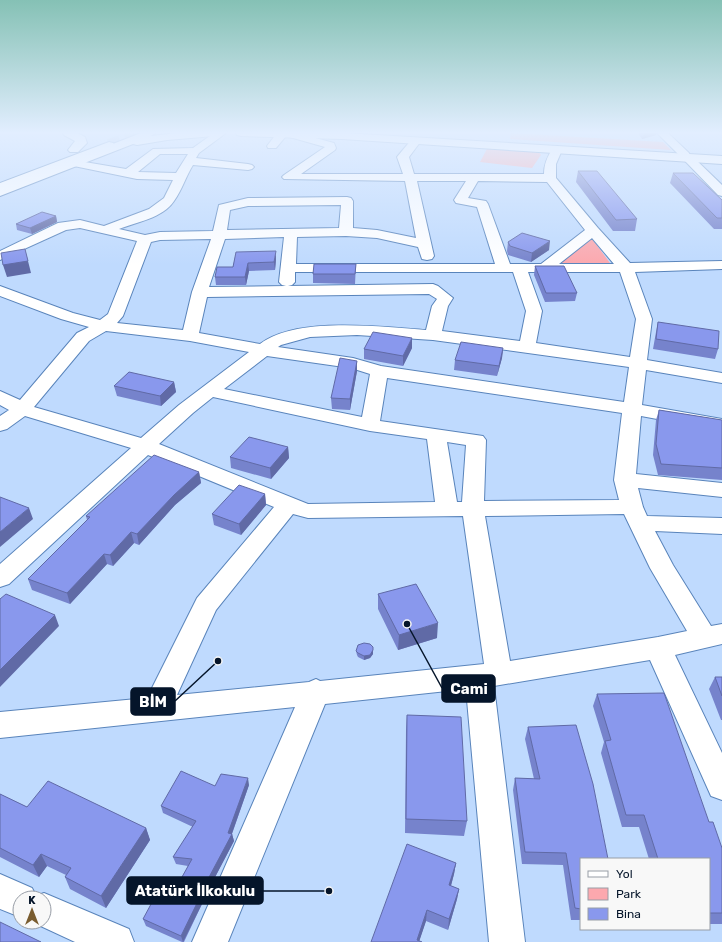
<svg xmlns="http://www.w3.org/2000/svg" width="722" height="942" font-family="Rubik,sans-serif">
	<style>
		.green { fill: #fca8ae }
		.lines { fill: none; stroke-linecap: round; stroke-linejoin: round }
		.major-tunnel { stroke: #a3bcde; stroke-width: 12; stroke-dasharray: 12 6; stroke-linecap: butt }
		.minor-casing { stroke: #5984bb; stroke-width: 2 }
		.major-casing { stroke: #5984bb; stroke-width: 2 }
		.highway-casing { stroke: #5984bb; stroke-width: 2 }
		.minor { fill: #fff; fill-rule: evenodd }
		.major { fill: #fff; fill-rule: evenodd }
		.highway { fill: #fff; fill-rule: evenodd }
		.wall { fill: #7683cc }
		.shaded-wall { fill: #606aa6 }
		.building { fill: #8998ed; stroke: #606aa6 }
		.leader { fill: none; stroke: #05152a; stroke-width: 1.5 }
		.callout-dot { fill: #05152a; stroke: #f8f8f8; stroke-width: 1.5 }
		.callout { fill: #05152a; stroke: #05152a; stroke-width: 1.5 }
		.callout-label { font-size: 15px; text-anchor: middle; font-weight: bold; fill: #fff }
	</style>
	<rect width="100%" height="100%" fill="#bfdafe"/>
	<!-- green -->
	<path class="green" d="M511,133L663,142L671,150L510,139Z
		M488,147L539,152L541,155L532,168L480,162Z
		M587,238L593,240L610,263L606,266L559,265L555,262Z"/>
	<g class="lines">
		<!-- major-tunnel -->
		<path class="major-tunnel" d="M109,145L141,133"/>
		<!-- minor casing -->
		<g class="minor-casing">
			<path id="minor" d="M214,133H226L199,153L196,158L248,164L252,165L254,167L252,169L248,170L193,165C186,176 182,190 174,201C163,218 137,222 119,229L145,235L160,232L213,231L219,205L248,198L347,197L351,198L353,201V228L377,230L416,238L405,181L284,179L282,177L284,175L325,147L286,136L276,148H268L267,146L277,133H297L334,143L336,148L335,150L301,174H403L397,157L412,139L416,138L421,141L409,157L414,174H544C544,164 547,157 553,148H561L562,150L556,164V178L598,228L630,263L722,261V269L635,272L652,319L647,360L722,373V383L646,370L642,405L722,419V431L641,416L636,474L722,483V497L638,488L643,507L647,516L722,518V534L655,531L673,565L711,626L722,624V644L675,655L722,753V800L711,796L650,660L494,686L525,942H489L466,689L325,704L228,942H192L295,707L0,738V712L147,698L197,598L274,507L148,455L9,584L0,587V564L131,448L25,416L7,429L0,431V416L9,410L0,405V391L20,400L77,333L89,327L61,319L0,296V286L73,313L100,320L108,314L137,241L80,228L66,230L0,260V251L58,223L80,220L104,226L149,209L164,198L173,180L137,179L69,165L67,163L69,161L73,160L126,169L153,149L193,148ZM160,154H188L176,173L138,172ZM417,181H466L454,200L456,203L477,207L495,264H296L297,237L346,236L377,238L418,247L422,259L427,260L432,259L434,256ZM478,181L547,182L585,230L541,264H510L488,204L486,201L468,198ZM341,205L339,228L227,230L230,210L248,206ZM284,237L279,282L282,285L286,286L209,287L225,239ZM592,238L614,264H559ZM211,239L192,292L183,330L117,323L123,316L151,242L160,240ZM295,272H513L526,311L520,341L442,331L448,306L453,298L438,286L433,284L288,286L292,285L295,282ZM528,272H620L636,319L630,357L536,343L542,311ZM429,294L437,299L432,306L426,330C381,327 297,316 260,344L199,333L207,297ZM106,331L190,341L249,352L179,405L141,438L34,407L89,341ZM357,335L433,340L629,367L624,402L381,366L353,358L278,347L281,345L310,337ZM267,356L351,368L370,374L362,417L224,389ZM387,378L622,413L614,480L619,500L484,501L486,440L483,436L380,421ZM213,397L370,431L427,439L435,502L308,504L159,444L193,413ZM447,442L466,445L462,502H457ZM293,514L308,518L463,516L484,664L320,681L316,679L309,682L177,695L216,610ZM624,514L650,568L687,631L658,637L510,661L485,516Z
				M657,133H668L689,153L690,156L693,157L722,185V196L718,195L685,161L684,158L681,157Z
				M0,874L32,888L36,896L44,893L129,929L134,942H75L32,922H44V898H20V917L0,909Z"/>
		</g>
		<!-- major casing -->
		<g class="major-casing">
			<path id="major" d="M236,133H344L722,156V164L342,139L241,136L237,135Z
				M109,142L113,143L115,145L113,147L0,191V183Z"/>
		</g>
		<!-- highway casing -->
		<g class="highway-casing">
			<path id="highway" d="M63,133H77L85,137L87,143L78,152H70L68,150L75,141L64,135Z
				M141,133H155L151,136L177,133H219L214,136L167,140L137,145L133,144L0,196V188Z"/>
		</g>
		<!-- minor -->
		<use href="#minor" class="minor"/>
		<!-- major -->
		<use href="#major" class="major"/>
		<!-- highway -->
		<use href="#highway" class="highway"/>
	</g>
	<!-- wall -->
	<path class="wall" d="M638,133H656V135L642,139Z
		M578,171L637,219L635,231H613L576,182Z
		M673,173L722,200V229H714L670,183Z
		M56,216L57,222L32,234L17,230L16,224Z
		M508,242L549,250L531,262L508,255L507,251Z
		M236,252L276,259L275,270L249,271L246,285H216L215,277L233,267Z
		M356,264L355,284L313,283V274Z
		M535,266L577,293L575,301L545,302L534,275Z
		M658,322L718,349L715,359L653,349L656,332Z
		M412,348L403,366L364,359V349Z
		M503,348L502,358L497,376L454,370L455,360Z
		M357,361V371L350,410L332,409L331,398Z
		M174,382L176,392L161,406L117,396L114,386Z
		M659,410L722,420V480L658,475L653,455L656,420Z
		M288,447L289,458L271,479L231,468L230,457Z
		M199,472L201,483L175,505L139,545L134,543L113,566L107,564L70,604L32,590L28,579L87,520L86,516Z
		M265,494L266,505L241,535L214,525L212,514Z
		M378,594L437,638L398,650L378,609Z
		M356,651L373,654L370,658L364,660L358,657L357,655Z
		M715,677H722V720H721L709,689Z
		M597,694L709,822L722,848V924H709V859H649L639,827H622L601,753L604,742L593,706Z
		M407,715L467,821L464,836L405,833L406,730Z
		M528,727L581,859V920H571L563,865L522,864L513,790L515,778L534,779L525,739Z
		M249,785L232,834L234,841L202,902V904L184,942H182L146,926L143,919L177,886L188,866L176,864L173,857L193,827L163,813L161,806Z
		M0,794L27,807L146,828L150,840L106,908L70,889L65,877L66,875L47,866L39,877L0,857Z
		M456,863L454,874L451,886L459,889L457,899L448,930L426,921L419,941L371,942Z"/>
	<!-- shaded-wall -->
	<path class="shaded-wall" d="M644,133H656V135L642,139Z
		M56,216L57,222L32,234L30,228Z
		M550,241L549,250L531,262L532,253Z
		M25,249L31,273L7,277L3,265Z
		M276,251V259L275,270L274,262Z
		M248,263L249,271L246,285L245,277Z
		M412,338V348L403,366V356Z
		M503,348L502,358L497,376L499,366Z
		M357,361V371L350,410V399Z
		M174,382L176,392L161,406L160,396Z
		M288,447L289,458L271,479L270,468Z
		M199,472L201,483L175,505L139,545L137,534L174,495Z
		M265,494L266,505L241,535L239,524Z
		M29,508L33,519L0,547V532Z
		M131,532L134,543L113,566L110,555Z
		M104,554L107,564L70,604L67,593Z
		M55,615L59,626L0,687V670Z
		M438,623L437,638L398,650L399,635Z
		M373,650V654L370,658L364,660V656Z
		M248,778L249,785L230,839L232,834L234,841L202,902V904L183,942L181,936L228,833Z
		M146,828L150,840L106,908L101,896Z
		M41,854L47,866L39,877L33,865Z
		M456,863L454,874L448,896L449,885Z
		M459,889L457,899L448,930L449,919Z
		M427,910L426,921L419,942L417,940Z"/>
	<!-- building -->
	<path class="building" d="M578,171H597L637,219L616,220Z
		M673,173H693L722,200V218H717Z
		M42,212L56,216L30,228L16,224Z
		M522,233L550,241L532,253L510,246L508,242Z
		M25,249L28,261L3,265L1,253Z
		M276,251L274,262L248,263L245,277H215L217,267H233L236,252Z
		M314,264H356L355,274H313Z
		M535,266H564L577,293H546Z
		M658,322L719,331L718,349L656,339Z
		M373,332L412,338L403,356L364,349Z
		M461,342L503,348L499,366L455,360Z
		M340,358L357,361L350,399L331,398Z
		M129,372L174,382L160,396L114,386Z
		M659,410L722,420V468L661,464L656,444Z
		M249,437L288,447L270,468L230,457Z
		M154,455L199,472L174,495L137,534L131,532L110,555L104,554L67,593L28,579L90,517L86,516Z
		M239,485L265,494L239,524L212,514Z
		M0,497L29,508L0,532Z
		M416,584L438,623L399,635L378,594Z
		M6,594L55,615L0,670V599Z
		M364,643L370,644L373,647V650L370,655L364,656L358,653L356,651L358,645Z
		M715,677H722V696Z
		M664,693L709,822H713L722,848V913H709V859H658L644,815H626L605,741L611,740L597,694Z
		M407,715L461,717L467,821L406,819Z
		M576,725L593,784L608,859H581V909L575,908L566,853L525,852L515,778L540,779L528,727Z
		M181,771L215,786L221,774L248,778L228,833L232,834L199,896L200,897L181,936L143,919L164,880L177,886L192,859L173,857L196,821L161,806Z
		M48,781L146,828L101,896L65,877L71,868L41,854L33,865L0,848V794L27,807Z
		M407,844L456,863L449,885L459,889L449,919L427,910L417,940L422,942H371Z
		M0,922L41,942H0Z"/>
	<!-- sky -->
	<linearGradient id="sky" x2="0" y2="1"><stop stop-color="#85c1b5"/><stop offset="0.5" stop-color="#e2eeff"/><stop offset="1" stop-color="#e2eeff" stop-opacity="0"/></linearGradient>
	<rect width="722" height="265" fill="url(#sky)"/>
	<!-- callouts -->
	<path class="leader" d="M407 624L442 688M218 661L175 701M329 891L263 891"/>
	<g class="callout-dot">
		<circle cx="407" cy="624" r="4"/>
		<circle cx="218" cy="661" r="4"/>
		<circle cx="329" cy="891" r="4"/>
	</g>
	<g class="callout">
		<rect x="442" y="675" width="53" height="27" rx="4"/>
		<rect x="131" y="688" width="44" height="27" rx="4"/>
		<rect x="127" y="877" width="136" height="27" rx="4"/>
	</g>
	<g class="callout-label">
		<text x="469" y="694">Cami</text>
		<text x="153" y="707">BİM</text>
		<text x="195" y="896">Atatürk İlkokulu</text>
	</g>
	<!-- legend -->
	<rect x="580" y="858" width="130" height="72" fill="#f8f8f8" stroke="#979da6"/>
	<rect x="588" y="871" width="20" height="6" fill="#ffffff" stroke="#979da6"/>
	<text x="616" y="878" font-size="12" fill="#05152a">Yol</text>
	<rect x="588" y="888" width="20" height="12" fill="#fca8ae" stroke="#979da6"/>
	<text x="616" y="898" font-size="12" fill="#05152a">Park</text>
	<rect x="588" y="908" width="20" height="12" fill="#8998ed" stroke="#979da6"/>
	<text x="616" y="918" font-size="12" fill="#05152a">Bina</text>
	<!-- north arrow -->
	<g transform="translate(32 910)"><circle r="19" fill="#f8f8f8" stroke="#979da6"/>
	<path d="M0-3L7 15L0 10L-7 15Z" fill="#795c30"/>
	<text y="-6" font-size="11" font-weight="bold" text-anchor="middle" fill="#05152a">K</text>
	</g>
</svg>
